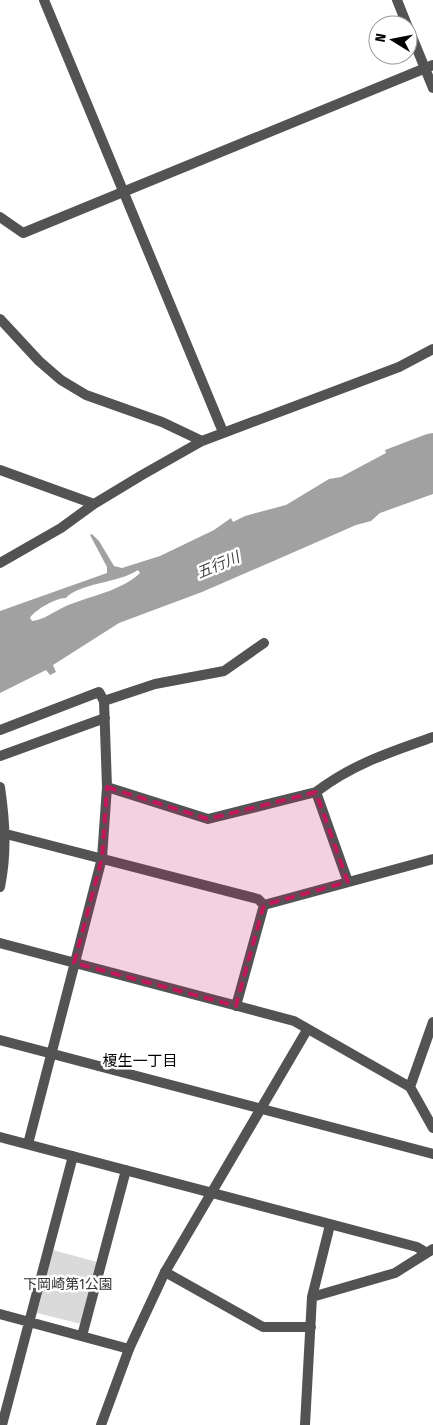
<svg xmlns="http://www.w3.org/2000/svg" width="433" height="1425" font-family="'Fira Sans Condensed','Noto Sans JP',sans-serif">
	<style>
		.green { fill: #dadada }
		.water { fill: #a1a1a1; fill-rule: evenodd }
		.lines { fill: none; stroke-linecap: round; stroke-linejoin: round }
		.minor { stroke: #535353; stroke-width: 10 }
		.tertiary { stroke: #535353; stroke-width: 10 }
		.marked { fill: #c2185b; fill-opacity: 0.2; stroke: #c2185b; stroke-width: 4; stroke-dasharray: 10 6; stroke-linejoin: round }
		.labels { text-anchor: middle; stroke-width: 5; stroke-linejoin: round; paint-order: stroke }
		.park-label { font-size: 14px; fill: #313131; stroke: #fff }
		.water-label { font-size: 15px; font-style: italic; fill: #424242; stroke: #fff }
		.neighbourhood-label { font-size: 15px; fill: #000; stroke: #fff }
	</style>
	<rect width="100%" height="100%" fill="#fff"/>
	<!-- green -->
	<path class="green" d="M53,1250L97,1262L81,1324L37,1313Z"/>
	<!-- water -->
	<path class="water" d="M433,433V494L380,513L371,521L356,525L202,592L119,623L53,665L56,672L50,675L46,670L0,693V611L107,573V567L90,535L92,534L99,541L114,566L122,568L160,556L214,530L231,518L233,522L245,516L286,505L329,479L341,477L386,453L385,450L427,434ZM138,570L140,573C120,592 88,596 64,607C53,612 44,620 32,621L30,618C33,611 57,597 66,598C79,583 119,583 138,570Z"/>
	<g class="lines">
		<!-- minor -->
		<path class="minor" d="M44,0L223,432
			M397,0L407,25
			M408,27L433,88
			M0,217L23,233L433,65
			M0,319L39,361L61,380L86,395L162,422L202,441
			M0,470L94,504
			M0,563L61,528L94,504L142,475L202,441L399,367L433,349
			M104,701L155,684L224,671L264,643
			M0,730L99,692L104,701L107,787L102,858L28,1144
			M0,756L105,718
			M0,787C5,822 7,852 0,887
			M107,787L208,819L316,792L348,882
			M316,792C353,764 390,752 433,737
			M6,834L258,899L264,905
			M264,905L433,859
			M0,943L294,1021L410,1087L433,1128
			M236,1006L264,905
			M410,1087L433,1022
			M0,1137L417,1247L427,1253
			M165,1272L263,1327H311
			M312,1297L395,1273L433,1249
			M0,1314L129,1349
			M82,1336L126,1170
			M2,1425L73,1156
			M305,1425L312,1297L330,1225"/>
		<!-- tertiary -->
		<path class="tertiary" d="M0,1040L433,1154
			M101,1425L129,1349L165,1272L307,1030"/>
	</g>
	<!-- marked area -->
	<path class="marked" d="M107,787L208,819L316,792L348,882L264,905L236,1006L74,963L102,858Z"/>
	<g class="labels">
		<!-- park labels -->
		<g class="park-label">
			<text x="68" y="1289">下岡崎第1公園</text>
		</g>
		<!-- water labels -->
		<g class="water-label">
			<text transform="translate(218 565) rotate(-23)" y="5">五行川</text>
		</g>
		<!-- neighbourhood labels -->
		<g class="neighbourhood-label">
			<text x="140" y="1066">榎生一丁目</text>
		</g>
	</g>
	<!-- north arrow -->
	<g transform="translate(393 40) rotate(280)"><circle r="24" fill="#ffffff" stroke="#999999"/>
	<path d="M0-4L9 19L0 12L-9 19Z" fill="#000000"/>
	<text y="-8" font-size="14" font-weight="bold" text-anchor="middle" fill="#000000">N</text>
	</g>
</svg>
